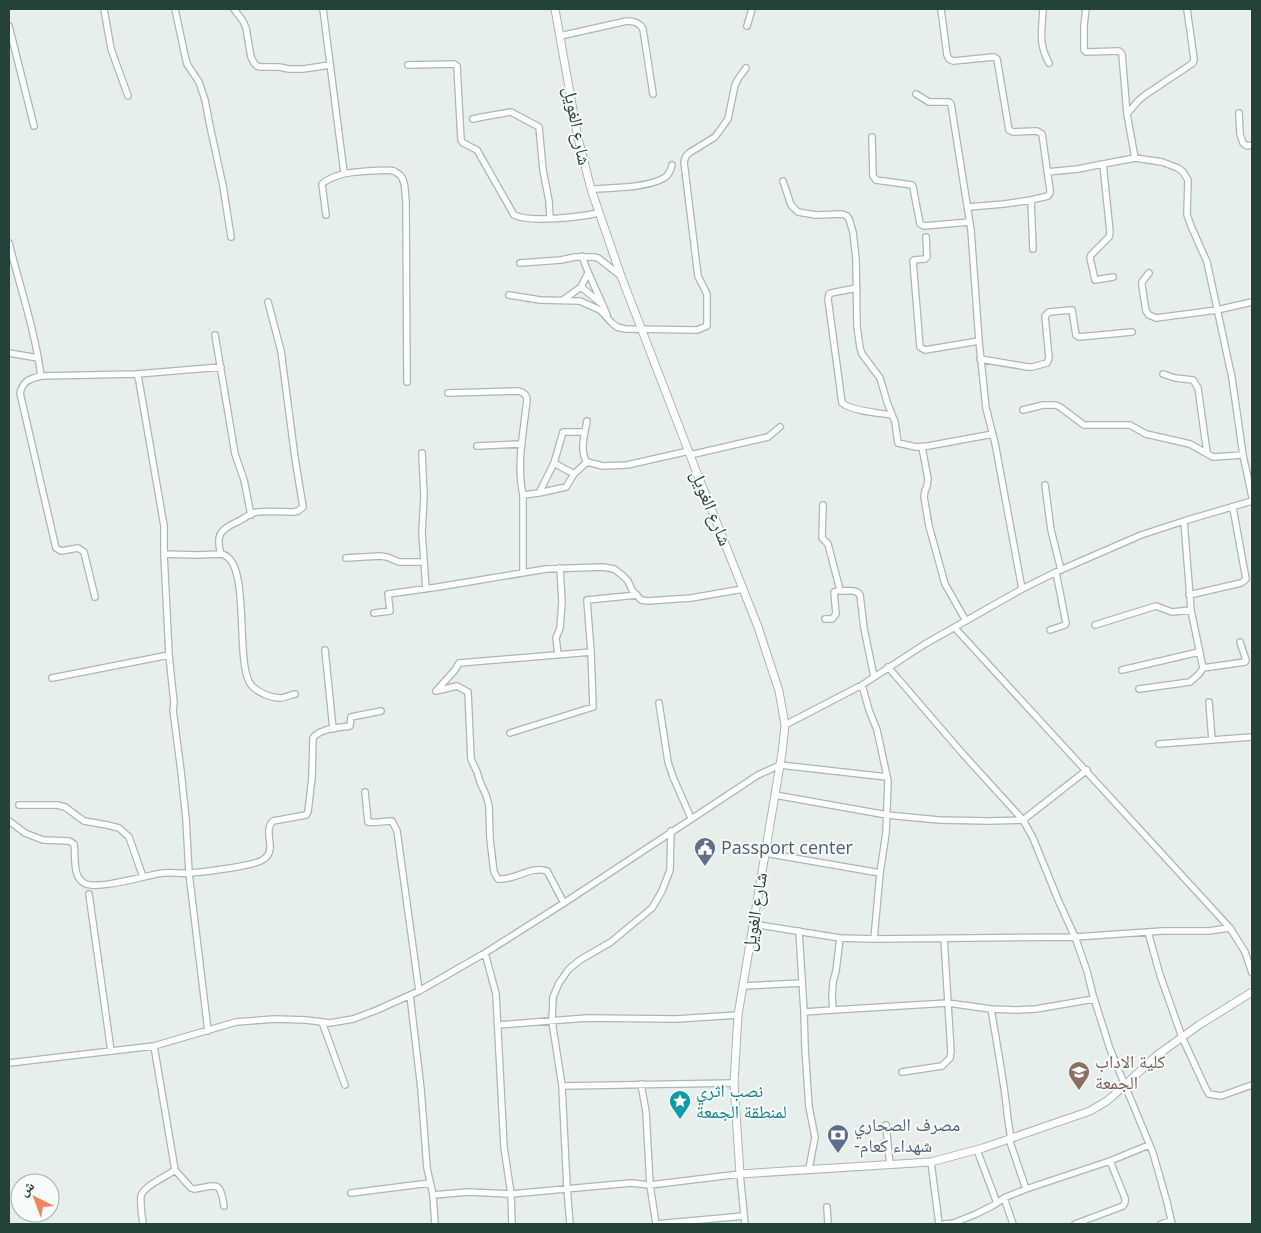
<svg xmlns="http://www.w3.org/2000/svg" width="1261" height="1233" font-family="'Open Sans','Noto Naskh Arabic',sans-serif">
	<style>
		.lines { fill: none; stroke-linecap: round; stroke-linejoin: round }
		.minor-casing { stroke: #a8b8b2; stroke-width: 8 }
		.tertiary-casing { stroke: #a8b8b2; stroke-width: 9 }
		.minor { stroke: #fff; stroke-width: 5.5 }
		.tertiary { stroke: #fff; stroke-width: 7 }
		.labels { text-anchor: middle; stroke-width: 4; stroke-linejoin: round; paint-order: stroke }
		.street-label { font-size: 18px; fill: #24423a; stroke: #f7fbf9 }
		.service-label { font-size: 18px; fill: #4e5e75; stroke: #f7fbf9; text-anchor: start }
		.education-label { font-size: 18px; fill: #785e54; stroke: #f7fbf9; text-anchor: start }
		.culture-label { font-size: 18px; fill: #0d838f; stroke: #f7fbf9; text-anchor: start }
	</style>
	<rect width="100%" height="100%" fill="#e6efeb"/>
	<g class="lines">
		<!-- minor casing -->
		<g class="minor-casing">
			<path id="minor" d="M104,9L111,49L128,96
				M175,9L185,56L187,64L199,82L205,100L210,126L223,186L231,237
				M234,9L243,21L246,28L251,57L254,63L257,66L261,67H279L289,69H303L330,65
				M323,9L344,173
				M941,9L947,55L949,59L953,61L994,57L997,59L1009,130L1013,132L1037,131L1042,134L1050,190V193L1048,196L1031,200L1004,204L968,207
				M1043,9C1042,31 1038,43 1049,63
				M1086,9L1084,25V50L1086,52L1119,51L1122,54L1127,114L1135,158
				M9,26L34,126
				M747,26L752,9
				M560,36L627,21C634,21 640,23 643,29L653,94
				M408,65L454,64L457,66L461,140L463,143L477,150L514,215C530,223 580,217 598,213
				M916,94L929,102H949L951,104L971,230L979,341L986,408L995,443L1022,589
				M1239,113L1240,134L1243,143L1247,146L1252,145
				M1127,114L1138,101L1145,95L1193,63L1194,59L1187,9
				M473,119L482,117L511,112L539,127L543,170L549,201L550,218
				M872,137L873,176L876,180L912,185L913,187L920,224L924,226L969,222
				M1103,164L1135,158L1162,162L1178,168L1183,172L1188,180L1187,215L1191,226L1207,262L1232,378L1243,455
				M1047,172L1078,169L1103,164L1110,232L1109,237L1091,255L1090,258L1095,280L1113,277
				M783,181L791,205L798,212L816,215L842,214L847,216L849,219L853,232L856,259L857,326L860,348L862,354L880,378L887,402L895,422L898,443L916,447L928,446L993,434
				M591,189C611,188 647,188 664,178C669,175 671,170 672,165
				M1031,200L1033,249
				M326,215L322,184C327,179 336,176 343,174C350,172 387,169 394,171C395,172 399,174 400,175C406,181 405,194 406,202L407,382
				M926,237L927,257L925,259L914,260L913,261L920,347L925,350L979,341
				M9,243C20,287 35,331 41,376L137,374L139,381L164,526V554L169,655L174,703L173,710L181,771L186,819L189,873L208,1031
				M582,256C589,277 599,295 607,315
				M520,263L561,260L575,257H593L598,258L621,276
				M1149,273L1142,282V286L1146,311L1149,315L1156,318L1217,310L1252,302
				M581,287L603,305
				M857,288L831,293L829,294L828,299L842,403C852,411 879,413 892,415
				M509,295L540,300L580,301L600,310L612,323L617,327L625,329L697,330L707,326V294L698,276L684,162L686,156L689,153L715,137L728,119L735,85L738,79L746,68
				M563,300L581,287L588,273
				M215,335L235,454L244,480L251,515
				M9,353L38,358
				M980,359L1028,367H1032L1047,363L1049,358L1045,316L1049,312L1072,310L1076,335L1079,337L1132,332
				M137,374L221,367
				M1163,374L1175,378L1193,380L1198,388L1207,453
				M41,376C29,379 23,381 20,393L55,544L56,548L61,551L78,548L84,552L95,597
				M448,393L518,391C523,392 526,394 527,399C524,430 516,464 523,495V573
				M1023,410L1043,405H1055L1060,407L1084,425H1130L1146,434L1190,444L1213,457L1243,455L1252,497
				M587,421C585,433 579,451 587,462L603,466L627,465L689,451
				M477,446L522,444
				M922,447L928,479L927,486L925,491L924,497L929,526L945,584L966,621
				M422,453L424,496L422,533L426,589
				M690,455L768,437L780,427
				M574,474L587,462
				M1045,485L1051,530L1061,570
				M539,493L566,487L574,474L554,463
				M523,495L539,493L554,463L563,432H585
				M823,505L822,538L828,544L840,590
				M1184,521L1191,610L1203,668L1245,662L1246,660L1240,642
				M164,554L197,555L221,554C215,534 221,529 239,521C243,519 248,515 253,513C262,510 283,512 293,512L298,511L303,507L295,458L281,351L268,302
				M221,554C253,559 233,666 252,686C259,693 271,698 280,698C285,698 290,695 295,694
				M346,558L380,556L387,557L399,562H424
				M1189,595L1241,583L1244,581L1246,579L1233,508
				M374,613L390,611L388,594L438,587L546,569L603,567L614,569L622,575L628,581L632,590L641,600L648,601L691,598L743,589
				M825,619H832L836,614L834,592L840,590L841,591C848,591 856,589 860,595L864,628L874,677
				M1095,625L1156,606L1172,612L1191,610
				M955,628L1230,928L1245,952L1252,973
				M1050,630L1065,625L1066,623L1056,572
				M325,650L333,729
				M558,655L556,638L560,628L562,602L560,568
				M888,667L963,754L1023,820L1033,838L1059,902L1075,937L1087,971L1093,995L1110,1049L1153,1153L1167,1202L1172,1224
				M1122,670L1199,652
				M52,678L169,655
				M862,685L869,710L877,730L888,781L886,833L880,873L874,939
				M1139,689L1190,682L1199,674L1203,668
				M1209,702L1212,740
				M659,703L668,762L673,777L691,818
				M785,725L862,685L925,644L1022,589L1056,572L1141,535L1184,521L1252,501
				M510,733L593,707L591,652
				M1159,744L1252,737
				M365,792L368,822C376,823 384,821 392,821L397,831L419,991
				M775,795L887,815L939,820L988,821L1023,820L1087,770
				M19,805H57L65,807L84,821L107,825L119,828L129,837L143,877
				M9,821L25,833L43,840L69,841L74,844C76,857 72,876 84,883C96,891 147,875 163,873C172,872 181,874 190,873C203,872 256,866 264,859C278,849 262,832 273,821L306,815L308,812L312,777L313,738C320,728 339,728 350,726L351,717L381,711
				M765,853L880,873
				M89,894L111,1051
				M564,903L547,871C531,865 515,881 498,879L494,872L490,839L489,806L486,795L480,782L477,772L471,759L468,692L457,686L436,691L455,670L459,663L591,652L587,600L637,595
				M753,924L840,938L874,939L1075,937L1162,931H1208L1230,928
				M799,931L804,1012L805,1048L809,1107L815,1137L809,1169
				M1148,932L1160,975L1182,1037L1206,1089L1209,1094L1221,1096L1252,1085
				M485,953L496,994L504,1147L511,1194L512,1224
				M743,986L802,983
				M410,995L421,1089L427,1168L433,1195L468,1192L511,1194L631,1183L650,1185L740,1174L745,1224
				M991,1009C996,1038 1001,1066 1005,1095C1007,1110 1008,1124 1011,1138
				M833,1010L948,1003L991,1009L1016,1010L1036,1009L1094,999
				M804,1012L833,1010L832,996L833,982L836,971L840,938
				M322,1022L345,1085
				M498,1025L587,1018L676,1019L738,1015
				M154,1046L175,1170L191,1188L194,1189C217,1186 220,1179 224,1206
				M9,1063L154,1046L236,1022L275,1019L306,1020L330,1023L353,1019L377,1010L419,991L485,953L564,903L758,775L780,765L887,777
				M902,1072L942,1066L950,1058L951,1052L944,938
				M641,1084L646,1112L650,1185L656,1224
				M562,1086L552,1021L553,997L559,983L569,969L580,960L611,942L652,908L662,891L670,870L671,831
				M886,1125L890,1165
				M1009,1139L1026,1189L1110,1161L1125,1198V1202L1123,1206L1075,1224
				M977,1150L997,1203
				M1110,1161L1149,1145
				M931,1162L939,1224
				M351,1193L430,1183
				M433,1195L435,1224
				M1004,1198L1013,1224
				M827,1207L828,1224
				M143,1224C142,1215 140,1205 141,1196C143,1186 166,1177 175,1170
				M570,1224L567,1188L562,1086L734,1083
				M656,1224L744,1216
				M944,1224L954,1223L976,1214L994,1205L1004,1198L1026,1189
				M1161,1224L1171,1221"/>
		</g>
		<!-- tertiary casing -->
		<g class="tertiary-casing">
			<path id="tertiary" d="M555,9L578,138L591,189L621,276L695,468L758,627L779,691L785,725L782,753L738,1015L734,1083L740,1174L931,1162L983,1148L1090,1111L1107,1101L1124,1086L1156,1056L1199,1025L1252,992"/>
		</g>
		<!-- minor -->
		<use href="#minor" class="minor"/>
		<!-- tertiary -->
		<use href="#tertiary" class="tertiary"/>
	</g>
	<!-- icons -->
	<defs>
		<g id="civic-pin" transform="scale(1.125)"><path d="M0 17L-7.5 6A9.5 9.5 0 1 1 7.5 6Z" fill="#5c6f8a" stroke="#f7fbf9"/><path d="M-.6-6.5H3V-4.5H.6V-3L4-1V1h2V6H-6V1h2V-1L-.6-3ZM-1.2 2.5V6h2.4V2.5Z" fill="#fff"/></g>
		<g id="school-pin" transform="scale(1.125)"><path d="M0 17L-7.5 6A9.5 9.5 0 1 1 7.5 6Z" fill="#8d6e63" stroke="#f7fbf9"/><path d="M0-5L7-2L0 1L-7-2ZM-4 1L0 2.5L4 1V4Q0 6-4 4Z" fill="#fff"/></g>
		<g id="sight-pin" transform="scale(1.125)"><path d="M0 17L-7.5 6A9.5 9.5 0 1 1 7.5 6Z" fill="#0f9aa8" stroke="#f7fbf9"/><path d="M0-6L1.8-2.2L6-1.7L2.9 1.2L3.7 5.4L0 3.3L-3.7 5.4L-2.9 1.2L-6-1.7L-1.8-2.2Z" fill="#fff"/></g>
		<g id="bank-pin" transform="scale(1.125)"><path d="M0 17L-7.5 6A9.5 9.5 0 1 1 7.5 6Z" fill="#5c6f8a" stroke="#f7fbf9"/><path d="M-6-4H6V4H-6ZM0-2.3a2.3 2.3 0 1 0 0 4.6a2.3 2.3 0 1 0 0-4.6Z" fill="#fff"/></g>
	</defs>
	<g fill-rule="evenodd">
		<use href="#civic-pin" x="705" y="848"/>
		<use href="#school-pin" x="1079" y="1072"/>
		<use href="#sight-pin" x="680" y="1101"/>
		<use href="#bank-pin" x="838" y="1135"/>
	</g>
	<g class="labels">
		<!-- street labels -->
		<g class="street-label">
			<text transform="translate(577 126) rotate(79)" y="6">شارع الغويل</text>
			<text transform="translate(711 508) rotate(68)" y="6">شارع الغويل</text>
			<text transform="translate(755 912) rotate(-81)" y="6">شارع الغويل</text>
		</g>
		<!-- service labels -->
		<g class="service-label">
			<text x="721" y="854">Passport center</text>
			<text x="854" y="1131">مصرف الصحاري<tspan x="854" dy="21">-شهداء كعام</tspan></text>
		</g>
		<!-- education labels -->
		<g class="education-label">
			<text x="1095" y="1068">كلية اﻻداب<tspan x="1095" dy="21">الجمعة</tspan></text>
		</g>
		<!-- culture labels -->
		<g class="culture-label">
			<text x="696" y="1097">نصب اثري<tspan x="696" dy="21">لمنطقة الجمعة</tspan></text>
		</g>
	</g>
	<!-- border -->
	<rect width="1261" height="1233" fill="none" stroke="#24423a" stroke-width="20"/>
	<!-- north arrow -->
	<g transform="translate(35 1198) rotate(318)"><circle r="24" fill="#f7fbf9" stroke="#a3b1ad"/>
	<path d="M0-4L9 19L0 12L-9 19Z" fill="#f4845f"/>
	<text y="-8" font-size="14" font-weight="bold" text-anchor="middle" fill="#24423a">ش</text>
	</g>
</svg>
